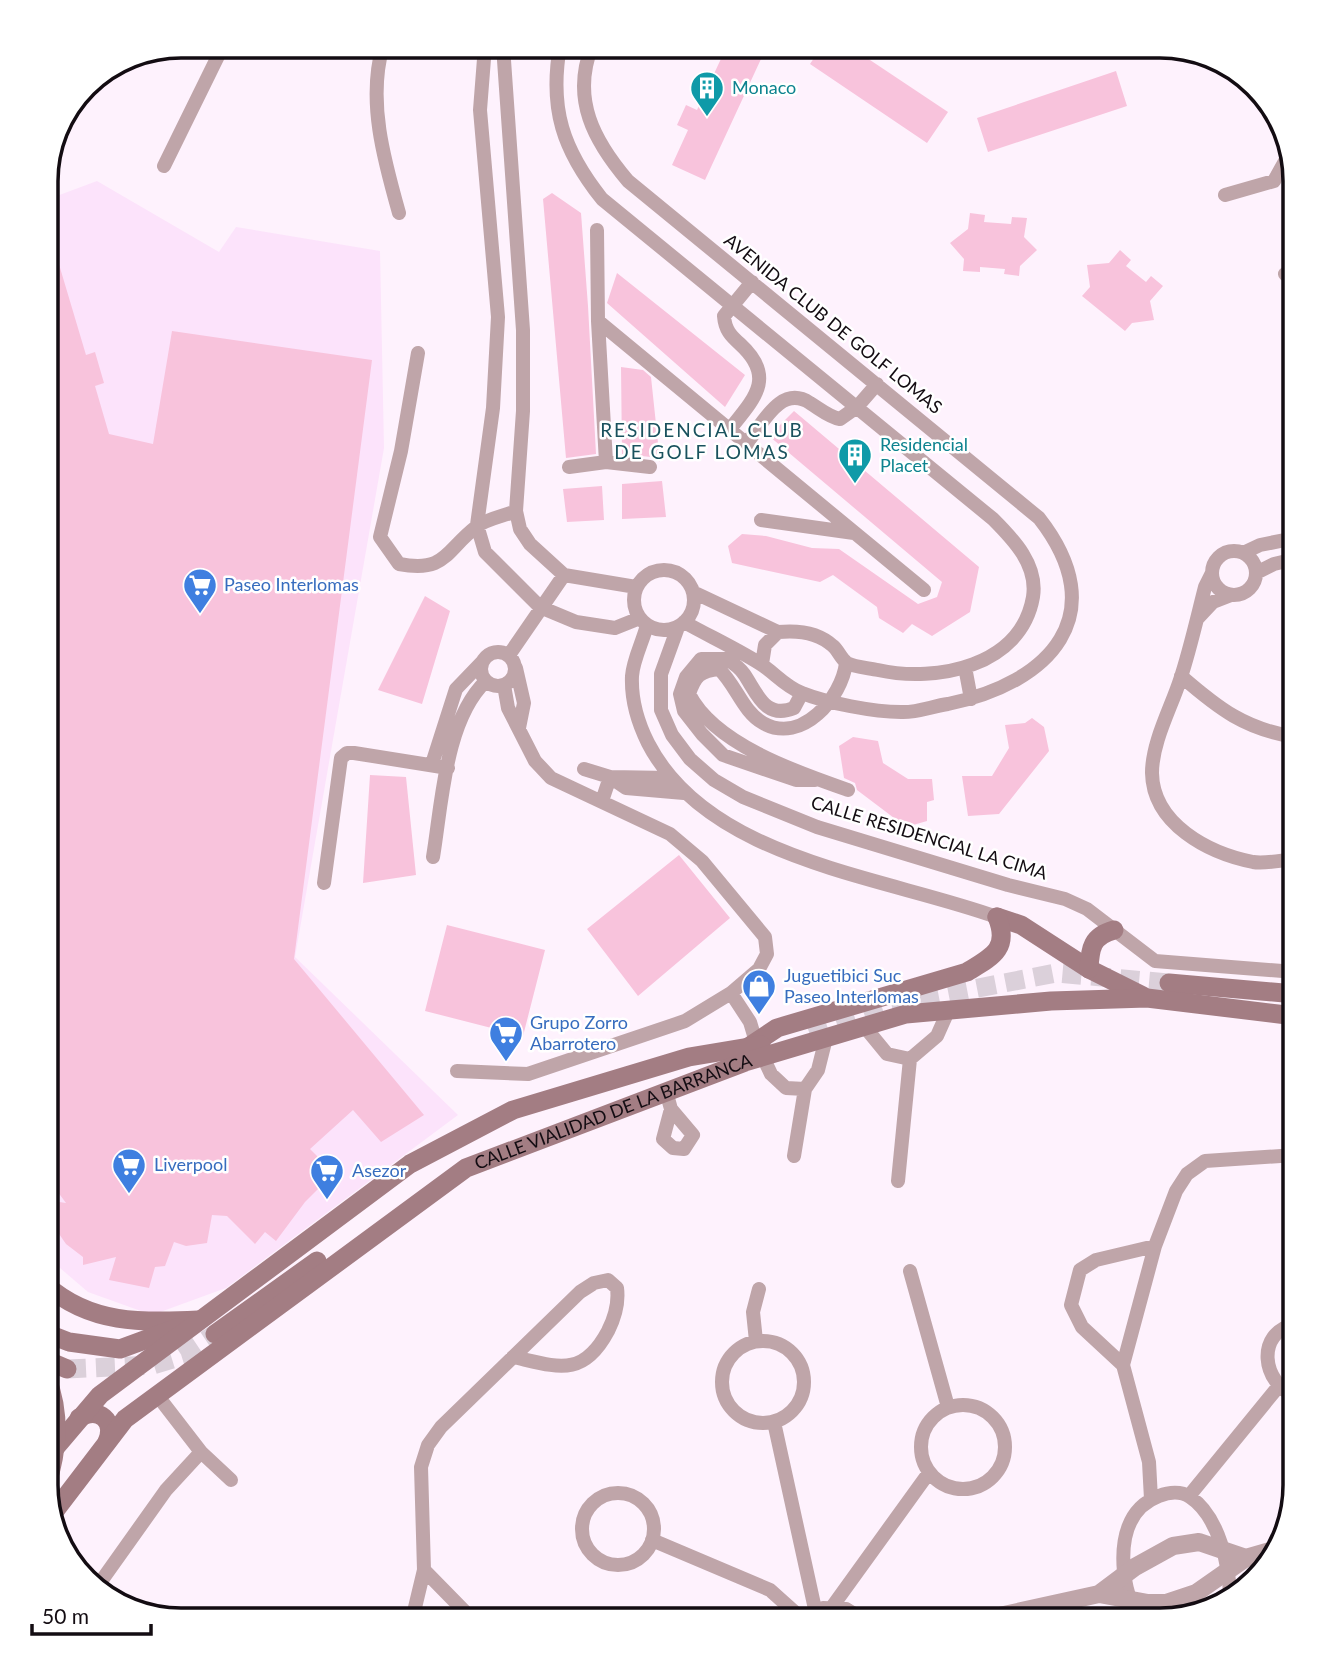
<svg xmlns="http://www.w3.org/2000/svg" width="1341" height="1666" font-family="Lato,sans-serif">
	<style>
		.built { fill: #fce3fb }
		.building { fill: #f8c3dc }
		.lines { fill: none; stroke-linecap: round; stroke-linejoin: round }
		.secondary-tunnel { stroke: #dbd0da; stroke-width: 19; stroke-dasharray: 19 10; stroke-linecap: butt }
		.minor { stroke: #bfa5a9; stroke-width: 14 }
		.tertiary { stroke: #bfa5a9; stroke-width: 18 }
		.secondary { stroke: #a37d83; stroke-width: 19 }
		.secondary-bridge { stroke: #a37d83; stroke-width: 19 }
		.labels { text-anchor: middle; stroke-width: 5; stroke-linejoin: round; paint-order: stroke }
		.culture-label { font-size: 18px; fill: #0d838f; stroke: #fff; text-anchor: start }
		.street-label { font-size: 18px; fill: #130c12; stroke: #fff }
		.shop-label { font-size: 18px; fill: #366cbe; stroke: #fff; text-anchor: start }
		.neighbourhood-label { font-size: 19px; letter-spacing: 2px; fill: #1a525e; stroke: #fff }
		.rim { fill: none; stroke: #130c12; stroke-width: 3.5 }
	</style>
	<rect width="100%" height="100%" fill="#fef2fd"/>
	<!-- built -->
	<path class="built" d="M97,181L219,252L236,227L380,251L384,448L295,957L458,1115L226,1288L152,1315L88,1292L46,1256V200Z"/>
	<!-- building -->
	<path class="building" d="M727,46H767L705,180L672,165L688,130L677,125L686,105L697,110Z
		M822,46H849L948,112L927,143L810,64Z
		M1116,71L1127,106L988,152L977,118Z
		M552,193L581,213L588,306L596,454L566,458L543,199Z
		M970,213L985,215L984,222L1011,224L1012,217L1027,218L1024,237L1037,250L1020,266L1019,276L1004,274L1005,269L980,267V272L963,271L964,259L950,243L968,229Z
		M1120,250L1131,260L1126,266L1146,282L1151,276L1163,286L1150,301L1154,320L1132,323L1125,331L1082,296L1090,287L1087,265L1109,263Z
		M58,261L86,355L95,352L104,383L95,386L109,434L153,444L172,331L372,360L294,959L424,1115L381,1142L353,1110L310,1149L334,1173L305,1202L276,1241L265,1232L255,1244L227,1216L212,1215L207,1243L186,1246L174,1242L165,1266L155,1267L149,1288L109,1280L116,1257L83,1265V1257L66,1244L46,1215V1200L66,1203L46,1176V264Z
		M617,273L745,375L725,407L607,303Z
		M621,367L643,370L651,377L660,462L651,457L622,454Z
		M794,411L979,567L970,612L932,636L912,624L903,633L879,618L877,607L833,575L820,582L732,563L728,546L742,534L766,536L812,548L839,549L918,604L937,597L942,582L769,436Z
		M662,481L666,517L622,519V484Z
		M602,486L604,520L567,522L563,489Z
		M425,596L450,611L422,704L378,690Z
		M1032,718L1044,727L1049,751L999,814L968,816L962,776H992L1009,748L1005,725L1025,723Z
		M853,737L878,741L883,763L908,779H932L934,800L927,802V821L906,827L857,790L855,783L844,778L839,746Z
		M370,775L406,777L416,875L363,883Z
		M679,855L730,918L638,996L587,929Z
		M447,925L545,950L523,1036L425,1011Z"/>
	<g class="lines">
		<!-- secondary-tunnel -->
		<path class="secondary-tunnel" d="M809,1032L885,1006L1056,973L1169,983
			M67,1369L153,1365L182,1356L215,1334"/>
		<!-- minor -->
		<path class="minor" d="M383,46C367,100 384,160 399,213
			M485,46L480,110L498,317L493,408L477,525L485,552L540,607L576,622L615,628L640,618
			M503,46L523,330V411L516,511L520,529L530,544L564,575L636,587
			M560,46C549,109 563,150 602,199L993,519C1014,540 1038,565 1033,597C1021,666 937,683 878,670C869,668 854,667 847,663C841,659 838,650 833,646C818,632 798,630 778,632L693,592
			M592,46C571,99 594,141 628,181L1039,518C1114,614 1051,683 948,704C933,706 916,713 901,712C874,712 827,703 802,693C784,686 774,672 759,663C735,648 709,636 684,622
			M164,166L223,46
			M1225,195L1274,181L1288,156
			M597,230L598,321L924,590
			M1285,274L1295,273
			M598,321L606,462
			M418,353L401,451L380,537L399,564C446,573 445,551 476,527C486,519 504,516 516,511
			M730,429C755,398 776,377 740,344C731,336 725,330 724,316L752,282
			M747,443C763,423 781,384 810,403C820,409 829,417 840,419L857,407L877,384
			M569,467L606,462L650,467
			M761,520L854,533
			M1212 573a22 22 0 1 1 44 0a22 22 0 1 1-44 0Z
			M1243,553L1260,545L1295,538
			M634 600a30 30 0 1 1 60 0a30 30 0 1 1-60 0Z
			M1212,573L1205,587C1197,618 1190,650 1180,680C1171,708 1152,742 1152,773C1153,824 1208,853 1253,862C1266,864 1282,860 1295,859
			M1256,573L1274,564L1295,559
			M1198,618L1213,602L1231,595
			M647,625C643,641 633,660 632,676C631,700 637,721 648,743C708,860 883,876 997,917
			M678,627L661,674V710L672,735L690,759L714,780L743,797L817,827L1008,885L1065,899L1087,909L1155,961L1295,972
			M481 669a17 17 0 1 1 34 0a17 17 0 1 1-34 0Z
			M509,655L564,575
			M846,663C842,697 802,745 763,723C743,712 736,685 719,669C700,671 695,676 689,694C714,744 796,772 848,790
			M762,664L765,645L778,632
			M965,667L971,699
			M516,668L524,703L519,728
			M1181,676C1219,709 1245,729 1295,737
			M802,693L794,708C765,720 757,693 744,674C740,668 733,663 727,659H701L686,677L680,694L684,711L702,734L723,755L796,780H815
			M432,764L456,689L482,662
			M584,769L610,777L669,778
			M602,801L610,777L626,788L684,793
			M433,857C442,803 445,720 486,681
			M324,883L341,758L347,753H354L448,768
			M731,993L750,1022L756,1042
			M864,1026L887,1054L910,1059L937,1036L949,1009
			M763,1057L771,1074L786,1088L805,1089L818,1070L826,1038
			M457,1071L528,1074L685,1021L731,993L759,969L767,954L765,937L702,861L670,834L551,778L535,761L508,708L504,685
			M666,1091L671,1109L663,1139L673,1148L684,1149L693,1135L671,1109
			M794,1156L805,1089
			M898,1181L910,1059
			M910,1271L948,1407
			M1295,1324C1255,1333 1262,1383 1295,1396
			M722 1382a41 41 0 1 1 82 0a41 41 0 1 1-82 0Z
			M756,1341L753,1312L759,1289
			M1123,1365L1082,1327L1071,1305L1080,1270L1096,1260L1155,1246
			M157,1395L201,1452L231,1480
			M921 1447a42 42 0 1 1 84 0a42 42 0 1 1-84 0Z
			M774,1422L815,1609
			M582 1529a36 36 0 1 1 72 0a36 36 0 1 1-72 0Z
			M1189,1496L1278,1387
			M1151,1499L1149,1462L1123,1365L1155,1246L1176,1191L1187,1174L1205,1161L1295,1155
			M652,1540L770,1590L799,1616
			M424,1570L473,1620
			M97,1587L166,1490L201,1452
			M832,1607L928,1474
			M823,1608L846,1609L864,1620
			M220,1620V1618
			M412,1620L424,1570L421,1467L428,1445L441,1427L580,1292L594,1283L608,1280L617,1288C619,1303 615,1317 608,1331C583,1378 558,1367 513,1357
			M1144,1620C1131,1609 1126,1589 1124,1572C1121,1541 1127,1508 1159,1496C1169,1492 1181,1491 1190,1497C1219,1516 1230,1567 1230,1599"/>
		<!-- tertiary -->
		<path class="tertiary" d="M1099,1594L1148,1603H1166L1196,1593L1246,1558L1280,1548
			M981,1620L1099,1594L1135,1567L1173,1546L1199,1542L1246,1558"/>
		<!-- secondary -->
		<g class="secondary">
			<path d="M997,917L1021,925L1089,969L1143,996"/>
			<path d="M1089,969C1090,948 1092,936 1114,930"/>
			<path d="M1169,983L1295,994"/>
			<path d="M747,1048L777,1028L967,972C992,957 1010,949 997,917"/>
			<path d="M46,1285C90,1324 142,1323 198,1320"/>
			<path d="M46,1333L69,1342L120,1349L177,1328"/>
			<path d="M215,1334L317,1261"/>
			<path d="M46,1360L67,1369"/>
			<path d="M79,1418C99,1406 116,1421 107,1442"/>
			<path d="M49,1455L100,1395L410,1164L513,1110L689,1057L761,1045"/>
			<path id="s1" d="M54,1512L125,1419L466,1168L745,1062L906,1014L1051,1001L1147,998L1295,1016"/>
		</g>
		<!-- secondary-bridge -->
		<path class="secondary-bridge" d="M46,1376C61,1414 58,1449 46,1487"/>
	</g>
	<!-- icons -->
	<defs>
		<g id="building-pin" transform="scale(1.75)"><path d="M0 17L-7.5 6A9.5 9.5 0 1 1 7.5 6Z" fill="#0f9aa8" stroke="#fff"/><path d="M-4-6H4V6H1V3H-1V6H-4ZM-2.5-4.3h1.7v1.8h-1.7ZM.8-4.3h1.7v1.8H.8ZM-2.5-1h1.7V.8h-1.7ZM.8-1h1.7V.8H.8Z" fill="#fff"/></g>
		<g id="supermarket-pin" transform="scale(1.75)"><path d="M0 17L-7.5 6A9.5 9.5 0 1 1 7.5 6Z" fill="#3f7fe0" stroke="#fff"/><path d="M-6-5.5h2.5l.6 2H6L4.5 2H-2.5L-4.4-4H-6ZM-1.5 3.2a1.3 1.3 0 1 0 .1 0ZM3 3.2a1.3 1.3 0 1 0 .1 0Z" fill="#fff"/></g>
		<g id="shop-pin" transform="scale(1.75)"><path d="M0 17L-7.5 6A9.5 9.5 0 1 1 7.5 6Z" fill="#3f7fe0" stroke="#fff"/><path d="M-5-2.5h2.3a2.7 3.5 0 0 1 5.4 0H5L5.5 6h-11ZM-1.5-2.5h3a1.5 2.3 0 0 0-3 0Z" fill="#fff"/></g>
	</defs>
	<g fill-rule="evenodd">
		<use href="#building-pin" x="707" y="88"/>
		<use href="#building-pin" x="855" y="455"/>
		<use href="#supermarket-pin" x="200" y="585"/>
		<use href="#shop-pin" x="759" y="986"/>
		<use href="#supermarket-pin" x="506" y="1033"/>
		<use href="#supermarket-pin" x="129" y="1165"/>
		<use href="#supermarket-pin" x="327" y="1171"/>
	</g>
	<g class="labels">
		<!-- culture labels -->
		<g class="culture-label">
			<text x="732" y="94">Monaco</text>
			<text x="880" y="451">Residencial<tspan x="880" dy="21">Placet</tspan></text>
		</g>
		<!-- street labels -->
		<g class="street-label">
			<text transform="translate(833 324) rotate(39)" y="6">AVENIDA CLUB DE GOLF LOMAS</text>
			<text transform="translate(929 838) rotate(17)" y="6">CALLE RESIDENCIAL LA CIMA</text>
			<text dy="6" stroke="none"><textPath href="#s1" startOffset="698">CALLE VIALIDAD DE LA BARRANCA</textPath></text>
		</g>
		<!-- shop labels -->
		<g class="shop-label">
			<text x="224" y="591">Paseo Interlomas</text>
			<text x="784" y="982">Juguetibici Suc<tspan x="784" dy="21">Paseo Interlomas</tspan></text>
			<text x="530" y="1029">Grupo Zorro<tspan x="530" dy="21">Abarrotero</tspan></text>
			<text x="154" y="1171">Liverpool</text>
			<text x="352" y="1177">Asezor</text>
		</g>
		<!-- neighbourhood labels -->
		<g class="neighbourhood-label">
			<text x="702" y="437">RESIDENCIAL CLUB<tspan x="702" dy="22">DE GOLF LOMAS</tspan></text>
		</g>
	</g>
	<!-- crop -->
	<path d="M0 0H1341V1666H0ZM181 58H1160A123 123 0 0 1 1283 181V1485A123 123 0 0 1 1160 1608H181A123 123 0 0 1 58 1485V181A123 123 0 0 1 181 58Z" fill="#fff" fill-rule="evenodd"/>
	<path class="rim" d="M181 58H1160A123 123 0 0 1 1283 181V1485A123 123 0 0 1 1160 1608H181A123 123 0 0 1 58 1485V181A123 123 0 0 1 181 58Z"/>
	<!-- scale -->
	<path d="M32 1624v10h119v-10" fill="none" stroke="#130c12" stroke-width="3.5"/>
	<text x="42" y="1624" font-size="21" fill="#130c12" stroke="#ffffff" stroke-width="5" paint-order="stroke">50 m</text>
</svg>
